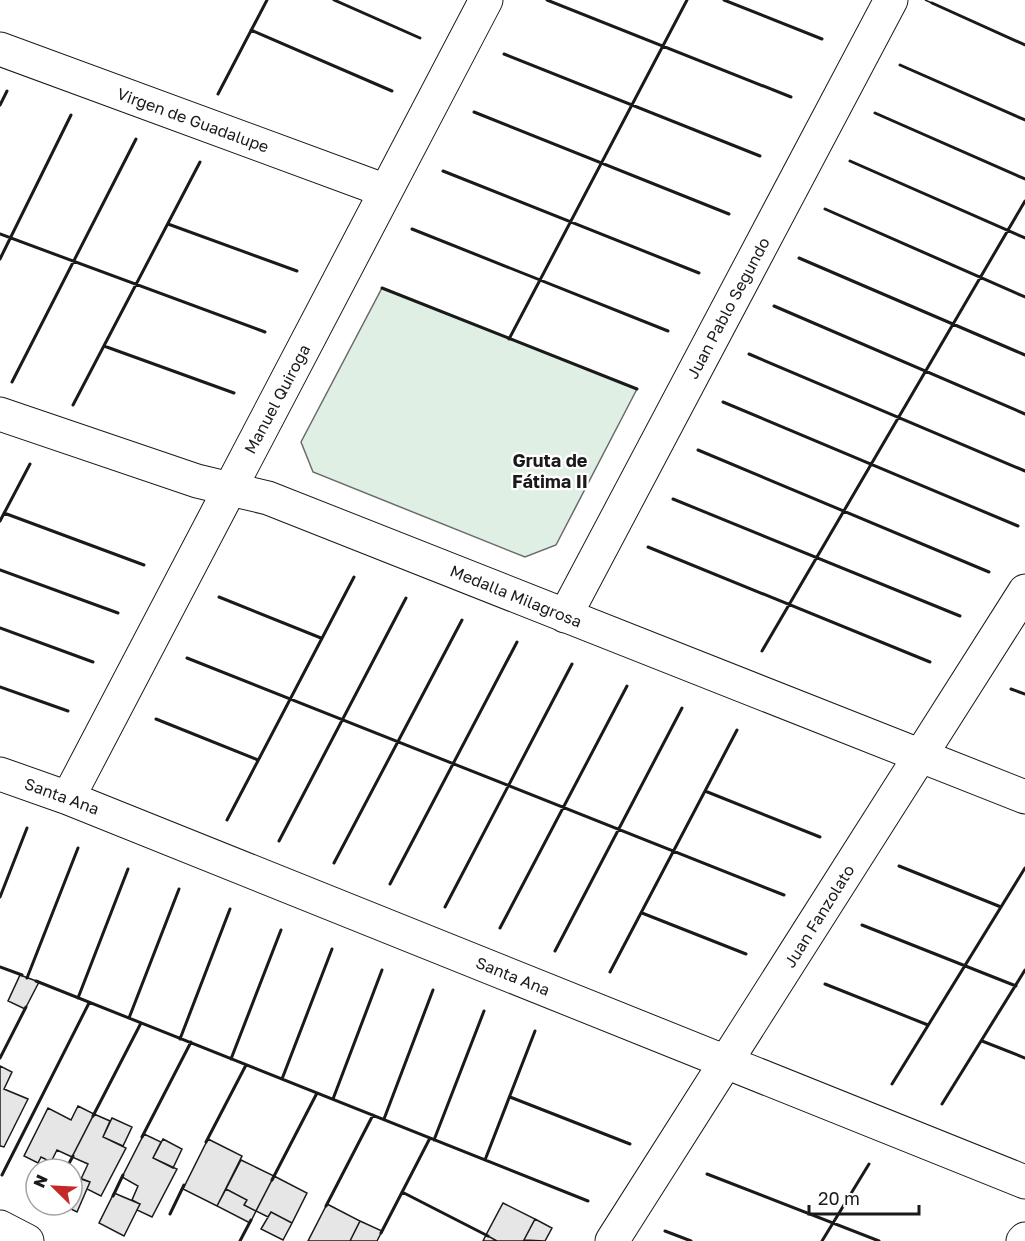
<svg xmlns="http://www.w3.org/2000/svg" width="1025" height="1241" font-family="'Golos Text',sans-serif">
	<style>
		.green { fill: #e0efe3; stroke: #6a6a6a; stroke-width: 1.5 }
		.building { fill: #e6e6e6; stroke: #1a1a1a; stroke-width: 1.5 }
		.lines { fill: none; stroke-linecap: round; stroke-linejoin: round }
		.minor-casing { stroke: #1a1a1a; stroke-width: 35 }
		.minor { stroke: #fff; stroke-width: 33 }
		.fence { stroke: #1a1a1a; stroke-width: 1.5; stroke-dasharray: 8 3; stroke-linecap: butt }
		.wall { stroke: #1a1a1a; stroke-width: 3 }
		.labels { text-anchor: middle; stroke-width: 4.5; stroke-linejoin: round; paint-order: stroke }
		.street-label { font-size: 16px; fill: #1a1a1a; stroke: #fff }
		.neighbourhood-label { font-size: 18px; font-weight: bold; fill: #1a1a1a; stroke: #fff }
	</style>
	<rect width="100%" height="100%" fill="#fff"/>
	<!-- green -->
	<path class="green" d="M382,288L637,389L556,545L525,557L313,472L301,442Z"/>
	<!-- building -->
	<path class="building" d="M20,975L39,982L25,1009L8,1001Z
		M0,1066L12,1072L4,1089L28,1099L4,1147L0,1146Z
		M78,1106L94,1114L72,1157L57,1150L51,1162L41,1157L38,1163L24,1156L48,1108L71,1120Z
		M94,1114L110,1121L103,1137L126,1148L101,1196L87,1189L90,1182L81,1179L88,1164L72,1157Z
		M112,1118L132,1127L123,1146L103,1137Z
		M144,1134L161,1142L153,1158L177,1169L152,1217L137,1210L140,1204L132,1200L138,1186L122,1177Z
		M163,1139L182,1149L173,1168L153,1158Z
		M208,1139L242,1156L217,1206L183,1189Z
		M241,1160L274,1176L256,1211L244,1205L247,1200L226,1189Z
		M72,1175L90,1182L77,1212L63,1205H72Z
		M274,1176L307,1193L292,1223L271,1212L268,1217L256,1211Z
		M226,1189L247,1200L244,1205L256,1211L250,1223L217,1206Z
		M114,1193L140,1204L124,1236L99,1223Z
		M503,1203L535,1219L524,1240L526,1241H497L486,1235Z
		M327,1204L360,1221L350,1241H308Z
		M271,1212L292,1223L283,1240L261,1229Z
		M535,1219L552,1228L545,1241L524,1240Z
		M360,1221L382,1231L377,1241H350Z
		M486,1235L497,1241H483Z"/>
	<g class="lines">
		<!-- minor casing -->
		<g class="minor-casing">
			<path id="minor" d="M0,49L386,191
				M0,414L197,481L268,498L1025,797
				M565,616L891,0
				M0,774L68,798L1025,1182
				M68,798L486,0
				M0,1227L27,1241
				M612,1241L1025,591
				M1023,1241L1025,1239"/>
		</g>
		<!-- minor -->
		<use href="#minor" class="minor"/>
		<!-- fence -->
		<path class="fence" d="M925,0L932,3"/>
		<!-- wall -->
		<path class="wall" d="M334,0L420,38
			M547,0L791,97
			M724,0L822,39
			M932,3L1025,45
			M251,30L392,91
			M504,54L760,156
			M900,65L1025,120
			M218,94L267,0
			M0,105L7,91
			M474,112L729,214
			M875,113L1025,179
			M850,161L1025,238
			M443,171L699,273
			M825,209L1025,297
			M168,224L297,271
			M412,229L668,331
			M0,234L265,332
			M799,258L1025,355
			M0,259L71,115
			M382,288L637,389
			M774,306L1025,414
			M509,339L687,0
			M104,346L234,393
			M749,354L1025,471
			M12,382L136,139
			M723,402L1018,526
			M73,405L200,162
			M698,450L989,572
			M673,499L960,616
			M4,513L144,565
			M0,521L30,464
			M648,547L930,662
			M0,570L118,613
			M219,597L321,638
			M0,628L93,662
			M762,651L1025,201
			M187,658L784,895
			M0,687L68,711
			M1011,689L1025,694
			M156,719L258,760
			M705,791L820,837
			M227,820L354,577
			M279,841L406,598
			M334,863L462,620
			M899,866L1001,907
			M390,884L517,642
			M0,897L27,828
			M445,907L572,664
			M642,913L746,954
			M862,925L1016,986
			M500,928L627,686
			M555,951L682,708
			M0,967L22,975
			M610,972L737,730
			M27,978L78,848
			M36,981L588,1201
			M825,984L928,1025
			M78,998L128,869
			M129,1018L179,889
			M180,1039L230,909
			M982,1041L1025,1058
			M0,1058L26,1007
			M231,1059L281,930
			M282,1079L332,949
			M892,1084L1025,868
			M510,1097L630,1144
			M333,1099L382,970
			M942,1104L1025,970
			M93,1116L141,1023
			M384,1119L433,990
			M142,1137L191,1042
			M434,1140L484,1011
			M206,1142L246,1065
			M485,1160L535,1031
			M66,1169L73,1156
			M707,1174L879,1241
			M2,1175L89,1003
			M272,1180L317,1093
			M402,1192L488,1236
			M113,1196L123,1175
			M326,1206L373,1115
			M170,1214L184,1185
			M665,1231L691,1241
			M381,1233L430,1138
			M240,1241L251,1220
			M822,1241L869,1164"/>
	</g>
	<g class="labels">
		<!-- street labels -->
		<g class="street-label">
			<text transform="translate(193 120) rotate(20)" y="6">Virgen de Guadalupe</text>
			<text transform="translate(728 308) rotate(-62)" y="6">Juan Pablo Segundo</text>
			<text transform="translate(277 399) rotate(-62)" y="6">Manuel Quiroga</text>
			<text transform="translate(516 596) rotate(22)" y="6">Medalla Milagrosa</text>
			<text transform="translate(62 796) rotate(20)" y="6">Santa Ana</text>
			<text transform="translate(819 916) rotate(-58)" y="6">Juan Fanzolato</text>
			<text transform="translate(513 976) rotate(22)" y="6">Santa Ana</text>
		</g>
		<!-- neighbourhood labels -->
		<g class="neighbourhood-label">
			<text x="550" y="467">Gruta de<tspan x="550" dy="21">Fátima II</tspan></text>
		</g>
	</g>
	<!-- north arrow -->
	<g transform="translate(54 1187) rotate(294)"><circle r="28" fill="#ffffff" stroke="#a3a3a3" stroke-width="1.5"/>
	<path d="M0-4.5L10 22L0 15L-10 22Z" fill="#c62828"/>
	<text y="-9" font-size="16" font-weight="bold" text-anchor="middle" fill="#1a1a1a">N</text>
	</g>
	<!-- scale -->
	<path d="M809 1205v9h110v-9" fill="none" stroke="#1a1a1a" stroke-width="3"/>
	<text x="818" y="1205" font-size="18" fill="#1a1a1a" stroke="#ffffff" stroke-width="4.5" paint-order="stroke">20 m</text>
</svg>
